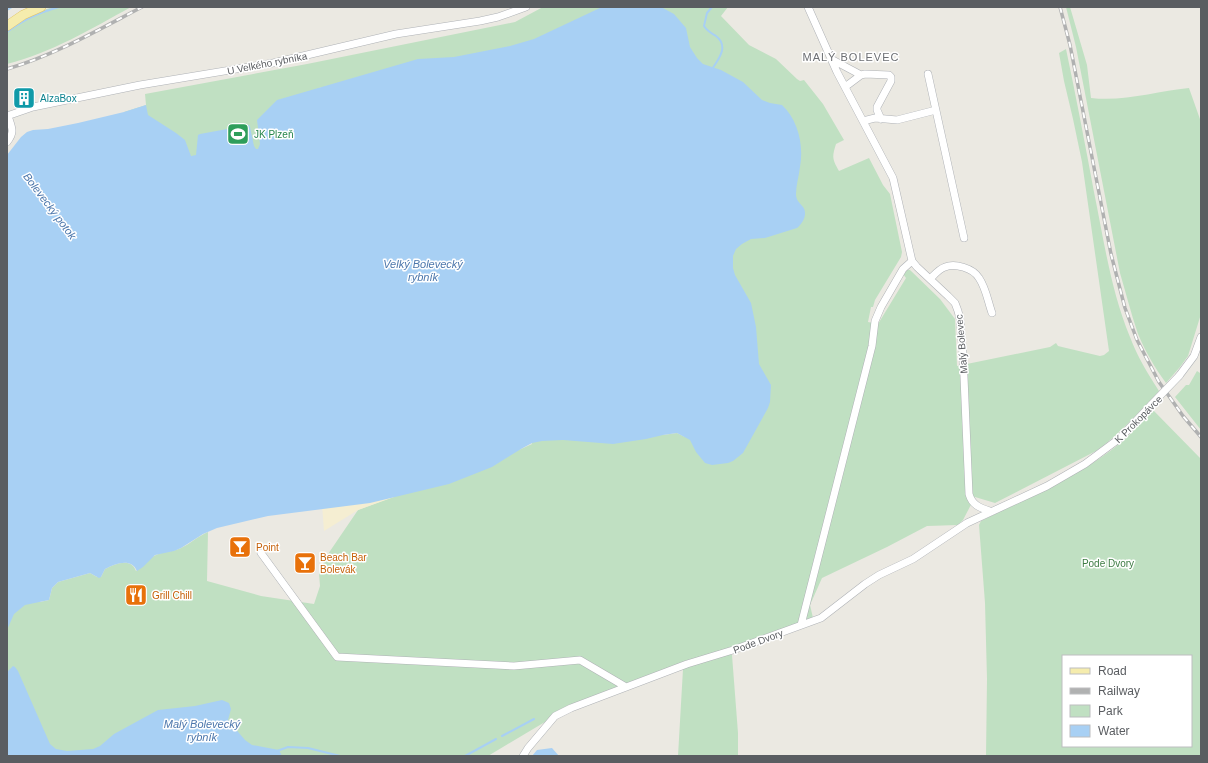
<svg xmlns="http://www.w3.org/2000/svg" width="1208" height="763" font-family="Helvetica,sans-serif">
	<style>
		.green { fill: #c0e0c2; fill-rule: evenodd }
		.sand { fill: #f5eed2 }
		.water { fill: #a8d0f4 }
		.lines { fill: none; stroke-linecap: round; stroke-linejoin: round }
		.stream { stroke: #a8d0f4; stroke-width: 2 }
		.minor-casing { stroke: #afb2b6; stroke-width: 8 }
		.major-casing { stroke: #e0c365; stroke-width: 10 }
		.minor { stroke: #fff; stroke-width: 7 }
		.major { stroke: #f5ecad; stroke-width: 9 }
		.rail-casing { stroke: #b0b1b1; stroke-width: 3.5 }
		.rail { stroke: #fff; stroke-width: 2; stroke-dasharray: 6; stroke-linecap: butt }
		.minor-bridge-casing { stroke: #afb2b6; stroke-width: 8; stroke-linecap: butt }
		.minor-bridge { stroke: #fff; stroke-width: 7 }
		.labels { text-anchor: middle; stroke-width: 3; stroke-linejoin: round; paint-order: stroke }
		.street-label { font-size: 10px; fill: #5a5d61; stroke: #fff }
		.culture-label { font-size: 10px; fill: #0d838f; stroke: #fff; text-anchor: start }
		.leisure-label { font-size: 10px; fill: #27864d; stroke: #fff; text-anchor: start }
		.food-label { font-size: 10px; fill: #c56008; stroke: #fff; text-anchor: start }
		.park-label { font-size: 10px; fill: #3d7c43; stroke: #fff }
		.neighbourhood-label { font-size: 11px; letter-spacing: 1px; fill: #6b6e72; stroke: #fff }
		.water-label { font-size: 11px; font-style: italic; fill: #4c77ac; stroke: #fff }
	</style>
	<rect width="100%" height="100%" fill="#ebe9e2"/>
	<!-- green -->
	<path class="green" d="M53,7H131C91,29 51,53 7,64V30C22,20 36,12 53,7Z
		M543,7H728L721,16L749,45L776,59L797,79L800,81L804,80L823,104L844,140L836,144C832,157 832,159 839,171L869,158L883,185L890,194L902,252L901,257L875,300L873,307H871L868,322L878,324L906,278L903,274L905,270H910L940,299L955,319L957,366L1050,347L1056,343L1058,346L1062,347L1100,356L1104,355L1109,351L1082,162L1073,119L1064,81L1059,53L1066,49C1076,96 1085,144 1094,192C1104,241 1111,291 1130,337C1137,356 1148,374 1159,391C1139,412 1120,434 1096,451L995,503L975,497L963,520L958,525L927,526L887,547L822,578L810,605L813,618L730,653L732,655L738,733V756H678L683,669L555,716L488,756H198L132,747L30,756L7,710V589L40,602L49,600L52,588L58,582L90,573L97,577H101L105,569C115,564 131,557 136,571C144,566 149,558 156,555C164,551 173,552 181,548C190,544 198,536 208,532L207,581L261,596L314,604L320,586L319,573L326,557L358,510L521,449L532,444L525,424L663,435L677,433L685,437L324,87L319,88L328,153L164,189L124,112L146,105L145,94L307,64L515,22Z
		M1066,7H1070L1087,65L1091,98C1124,102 1157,91 1189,88L1201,122V314L1188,356L1180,367L1166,383C1155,368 1145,351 1138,334C1131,314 1126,293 1120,273L1076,47Z
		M1197,371L1200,373L1201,372V430L1175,397L1186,385H1189Z
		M1153,410L1201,459V756H986L987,679L985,603L979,525L981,521C1029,497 1081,476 1123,441C1133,432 1143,420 1153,410ZM1063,656H1191V746H1063Z"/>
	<!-- sand -->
	<path class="sand" d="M321,491L394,497L358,510L324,531Z"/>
	<!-- water -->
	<path class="water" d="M602,7H661L674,14L686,28L690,47L697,58L703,64L721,70L743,82L762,100L770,103L782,105C798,120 804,145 800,167C799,176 796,185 796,194C796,200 799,202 803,207C808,214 803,223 797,228L765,238L751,239L742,244L736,249L733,256V268L735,275L751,303L756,327L759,364L771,385L770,402L768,408L743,453L733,461L728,463L712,465L705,463L696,452L690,440L677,433L663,435L646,439L613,444L563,440L542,441L532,443L521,449L492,467L449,484L370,503L268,516L217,528L203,534L181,548L174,551L155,555L143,567L137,571C131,557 115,564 105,569L101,577L99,578L90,573L58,582L52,588L49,600L25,605L14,614L7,630V155L21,137L27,132L33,130L48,129L78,123L124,112L146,105L148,115L176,133L185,140L191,156L196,155L198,135L200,134L249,125L250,127L254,146L256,149H258L260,144L257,120L277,100L418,59L454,57L510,46L534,39Z
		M13,666L15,667L18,671L50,744L56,749L67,751L93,749L100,746L114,734L158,710L195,706L222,700L229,703L231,709L228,720L245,740L252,745L279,750L282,756H7V672Z
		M552,748L559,756H532L537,750Z"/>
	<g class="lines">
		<!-- stream -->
		<path class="stream" d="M7,10L12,7
			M7,32C25,19 38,13 59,7
			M712,69C719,59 729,46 716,36C711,33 707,31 704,26L707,13L712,7
			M502,736L534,719
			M277,751L288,747L308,748L340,756
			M465,756L496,739"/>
		<!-- minor casing -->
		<g class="minor-casing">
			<path id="minor" d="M808,7L837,72L893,178L912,261L917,267L948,296L955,303L958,311L960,319L963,354L969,494C972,505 980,508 990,511
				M831,59L861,75L865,74L889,75L891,77V81L877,107V110L881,119
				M928,74L964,238
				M845,87L861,75
				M7,116L33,107L140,85L273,63L396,34L480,21L498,17L526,7
				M863,121L875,118L897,120L936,110
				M7,142C15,132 12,128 8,116
				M930,279C935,274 939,269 945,267C955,263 973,268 979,278C986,288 988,302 992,313
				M1179,376L1194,356L1201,337
				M261,553L337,657L514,666L580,660L626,687
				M801,625L872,346L875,321L881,307L903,269L912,261
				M523,756L528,748L555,716L571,708L687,664L733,650L821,618L865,584L879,575L913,559L967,523L1047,486L1085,464L1120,438L1152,404"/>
		</g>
		<!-- major casing -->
		<g class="major-casing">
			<path id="major" d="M7,26L23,15L41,7"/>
		</g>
		<!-- minor -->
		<use href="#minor" class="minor"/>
		<!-- major -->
		<use href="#major" class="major"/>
		<!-- rail casing -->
		<g class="rail-casing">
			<path id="rail" d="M1060,7L1070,45L1111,254L1125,308L1137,340L1159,382L1183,416L1201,437
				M7,69C55,55 98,30 142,7"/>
		</g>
		<!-- rail -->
		<use href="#rail" class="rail"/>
		<!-- minor-bridge casing -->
		<g class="minor-bridge-casing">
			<path id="minor-bridge" d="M1152,404L1179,376"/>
		</g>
		<!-- minor-bridge -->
		<use href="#minor-bridge" class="minor-bridge"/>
	</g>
	<!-- icons -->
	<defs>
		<g id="building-square" transform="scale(1.15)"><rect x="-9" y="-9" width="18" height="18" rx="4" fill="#0f9aa8" stroke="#fff"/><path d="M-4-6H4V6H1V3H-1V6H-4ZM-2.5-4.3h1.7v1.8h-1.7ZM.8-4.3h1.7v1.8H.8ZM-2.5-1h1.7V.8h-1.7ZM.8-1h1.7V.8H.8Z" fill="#fff"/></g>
		<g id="stadium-square" transform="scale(1.15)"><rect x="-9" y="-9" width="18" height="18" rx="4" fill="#2e9e5b" stroke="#fff"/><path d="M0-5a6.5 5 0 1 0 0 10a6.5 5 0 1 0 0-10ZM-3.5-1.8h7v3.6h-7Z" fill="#fff"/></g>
		<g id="bar-square" transform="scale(1.15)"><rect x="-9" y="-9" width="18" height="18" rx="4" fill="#e8710a" stroke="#fff"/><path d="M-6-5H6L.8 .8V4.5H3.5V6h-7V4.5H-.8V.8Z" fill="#fff"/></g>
		<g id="restaurant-square" transform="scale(1.15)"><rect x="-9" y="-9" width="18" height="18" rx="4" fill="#e8710a" stroke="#fff"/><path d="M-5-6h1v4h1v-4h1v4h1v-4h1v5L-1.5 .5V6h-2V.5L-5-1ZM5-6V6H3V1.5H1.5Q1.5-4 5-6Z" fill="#fff"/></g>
	</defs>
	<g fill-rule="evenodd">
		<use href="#building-square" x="24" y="98"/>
		<use href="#stadium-square" x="238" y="134"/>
		<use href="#bar-square" x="240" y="547"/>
		<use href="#bar-square" x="305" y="563"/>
		<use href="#restaurant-square" x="136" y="595"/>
	</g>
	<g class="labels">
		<!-- street labels -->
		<g class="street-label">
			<text transform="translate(267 63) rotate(-11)" y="4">U Velkého rybníka</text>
			<text transform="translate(961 344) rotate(-95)" y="4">Malý Bolevec</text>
			<text transform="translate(1138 419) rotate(-45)" y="4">K Prokopávce</text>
			<text transform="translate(758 641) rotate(-20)" y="4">Pode Dvory</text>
		</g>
		<!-- culture labels -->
		<g class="culture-label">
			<text x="40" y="102">AlzaBox</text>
		</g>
		<!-- leisure labels -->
		<g class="leisure-label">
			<text x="254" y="138">JK Plzeň</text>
		</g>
		<!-- food labels -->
		<g class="food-label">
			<text x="256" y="551">Point</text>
			<text x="320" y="561">Beach Bar<tspan x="320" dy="12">Bolevák</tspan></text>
			<text x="152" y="599">Grill Chill</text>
		</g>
		<!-- park labels -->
		<g class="park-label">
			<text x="1108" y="567">Pode Dvory</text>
		</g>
		<!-- neighbourhood labels -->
		<g class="neighbourhood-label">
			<text x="851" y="61">MALÝ BOLEVEC</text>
		</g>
		<!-- water labels -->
		<g class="water-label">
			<text transform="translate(50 206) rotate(53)" y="4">Bolevecký potok</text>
			<text x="423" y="268">Velký Bolevecký<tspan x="423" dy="13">rybník</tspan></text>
			<text x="202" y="728">Malý Bolevecký<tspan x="202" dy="13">rybník</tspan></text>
		</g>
	</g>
	<!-- border -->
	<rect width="1208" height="763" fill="none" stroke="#5a5d61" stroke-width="16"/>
	<!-- legend -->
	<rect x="1062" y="655" width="130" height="92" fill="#ffffff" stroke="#bdbec0"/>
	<rect x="1070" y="668" width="20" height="6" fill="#f5ecad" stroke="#bdbec0"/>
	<text x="1098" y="675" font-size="12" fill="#5a5d61">Road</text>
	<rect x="1070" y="688" width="20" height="6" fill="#b0b1b1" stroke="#bdbec0"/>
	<text x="1098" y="695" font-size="12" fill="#5a5d61">Railway</text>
	<rect x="1070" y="705" width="20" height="12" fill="#c0e0c2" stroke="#bdbec0"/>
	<text x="1098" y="715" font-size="12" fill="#5a5d61">Park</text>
	<rect x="1070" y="725" width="20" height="12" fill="#a8d0f4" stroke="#bdbec0"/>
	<text x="1098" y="735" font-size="12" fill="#5a5d61">Water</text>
</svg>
